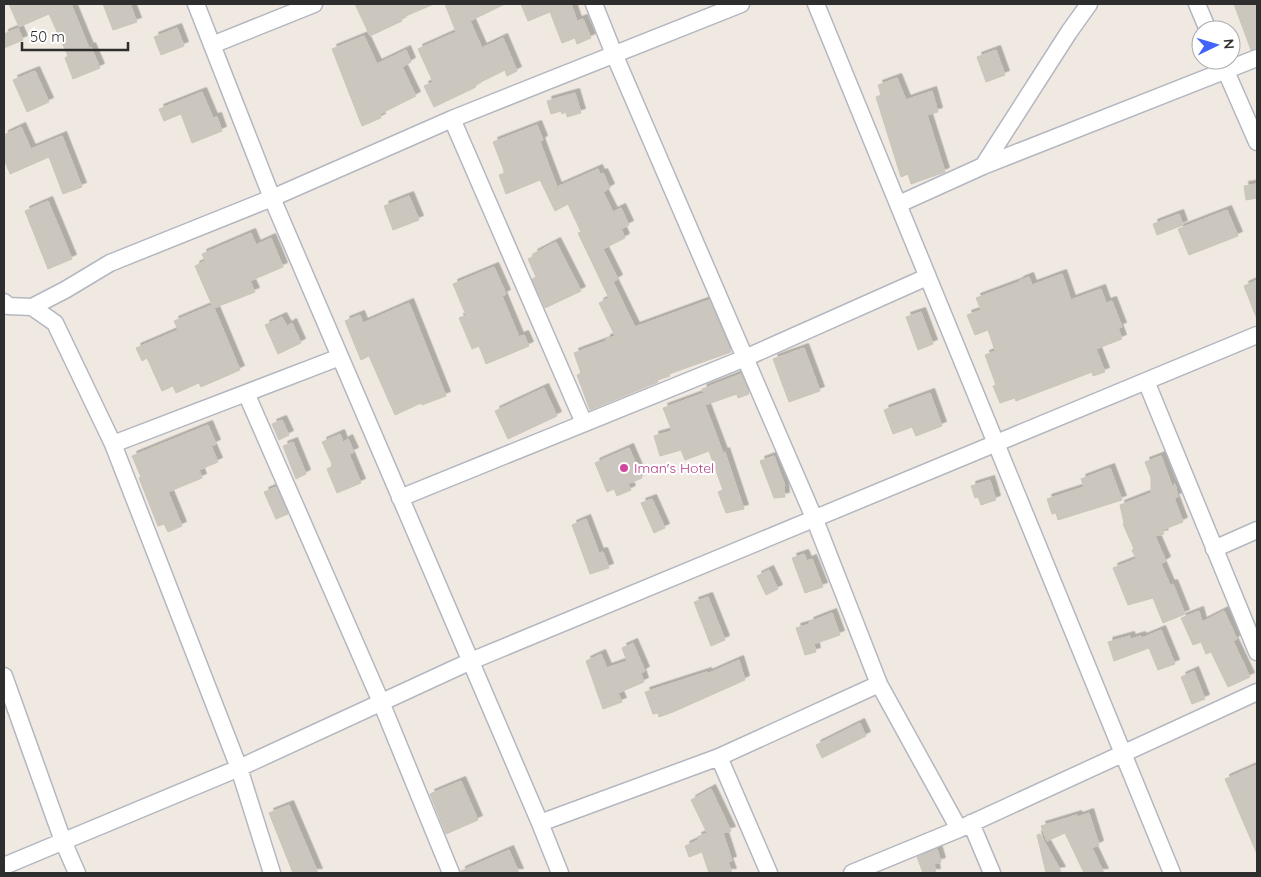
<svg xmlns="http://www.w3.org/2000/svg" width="1261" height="877" font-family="Quicksand,sans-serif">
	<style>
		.building { fill: #cbc7bf; stroke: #cbc5ba; filter: url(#shadow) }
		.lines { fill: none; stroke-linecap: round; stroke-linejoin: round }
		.minor-casing { stroke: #b4b7c1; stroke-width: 19 }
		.minor { stroke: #fff; stroke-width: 16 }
		.hotel-dot { fill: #d1479c; stroke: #fff; stroke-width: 2 }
		.labels { text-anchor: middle; stroke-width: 4.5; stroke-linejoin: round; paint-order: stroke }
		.hotel-label { font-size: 14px; fill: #b23c85; stroke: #fff; text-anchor: start }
	</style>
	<defs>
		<filter id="shadow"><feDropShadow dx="4.5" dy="-4.5" stdDeviation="0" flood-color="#0004"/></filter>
	</defs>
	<rect width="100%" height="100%" fill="#efe9e1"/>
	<!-- building -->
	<path class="building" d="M9,4H71L89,48L91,47L100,68L73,79L65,58L68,56L49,14L19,27Z
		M103,4H130L137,22L113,30Z
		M355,4H434L401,18L402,21L370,36Z
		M445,4H505L470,21L482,48L503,38L517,71L507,76L505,70L475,85L476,87L434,107L424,86L433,82L418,49L456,32Z
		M521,4H571L577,21L583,19L591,38L577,44L575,38L562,43L550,12L528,21Z
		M1234,4H1257L1256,48L1251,50Z
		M18,28L23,40L4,48V34Z
		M177,28L184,46L161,55L154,37Z
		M364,36L377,64L406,50L411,62L402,67L416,96L380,114L381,118L362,126L332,49Z
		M996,50L1005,75L986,82L977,57Z
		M35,71L49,102L27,112L13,80Z
		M897,78L906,100L932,91L938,112L927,115L945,172L911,184L908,174L901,177L876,97L881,95L878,85Z
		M202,92L213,118L217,117L222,131L192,143L181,114L164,121L159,109Z
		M575,93L581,113L567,117L566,112L562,114L561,111L551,114L547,101Z
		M537,125L543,140L540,142L557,187L598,169L600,174L603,173L610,188L603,192L613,212L621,208L629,225L621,229L625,238L603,249L618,279L613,282L635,327L709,300L731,352L669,374L670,376L657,380L658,382L590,410L577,375L581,373L574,353L606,341V339L615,336L599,303L609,298L578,233L581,232L568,204L555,211L540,180L506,194L499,175L505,173L493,142Z
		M21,127L31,149L62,136L82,187L63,194L49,157L10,174L4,159V135Z
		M1257,184V198L1246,200L1244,186Z
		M409,196L419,220L393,230L384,206Z
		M48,201L72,259L48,269L25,211Z
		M1227,210L1238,236L1189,255L1178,229Z
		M1179,214L1183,225L1157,235L1153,224Z
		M251,233L256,245L271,238L283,267L250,281L255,292L214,308L240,370L201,387L199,383L176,393L173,386L162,391L147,358L142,361L136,348L178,330L174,321L212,305L195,266L205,261L202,254Z
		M556,242L581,291L545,308L532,279L536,277L528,259L534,256L533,254Z
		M494,267L506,294L502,296L519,337L524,335L529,346L486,364L479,346L472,349L459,318L466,315L453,284Z
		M1062,274L1071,300L1101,289L1106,303L1112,301L1122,327L1118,328L1122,339L1096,349L1105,372L1093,376L1092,372L1016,401L1015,398L1000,403L993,386L996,385L985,355L995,351L988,330L975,335L967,315L981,310L976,298L1019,282V281L1029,277L1032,285Z
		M1257,280V319L1244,286Z
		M409,303L446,396L422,405L421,403L395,415L369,356L361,360L345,321L360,315L363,323Z
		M921,312L933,344L918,350L906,317Z
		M282,317L287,326L292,323L301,343L278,354L265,325Z
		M804,348L820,391L789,402L773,359Z
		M741,374L749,394L738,398L737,394L705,405L723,453L725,452L744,509L726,513L718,492L723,490L709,451L685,460L681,450L660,456L654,436L672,431L663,408L704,393L702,389Z
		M544,388L557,416L508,439L495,411Z
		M930,393L942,426L916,436L912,427L893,434L884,410Z
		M282,420L289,435L279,440L272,424Z
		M208,425L216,444L211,446L218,462L199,470L202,478L168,492L182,526L168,532L164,524L158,526L139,478L141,477L132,456Z
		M340,434L343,442L348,439L354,452L349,454L361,483L337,493L327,469L333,466L322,442Z
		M293,442L306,474L296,479L283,446Z
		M629,448L642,478L628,484L631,490L617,496L614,489L607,492L595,463Z
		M774,456L785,486L784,487L785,497L774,498L760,461Z
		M1161,456L1172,486L1175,484L1178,497L1174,498L1183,522L1162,530L1164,534L1155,536L1166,561L1161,564L1170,585L1173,584L1185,614L1163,623L1153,598L1128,605L1113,568L1136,559L1132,550L1134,549L1123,524L1124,523L1120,505L1151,493V478L1145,462Z
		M1110,468L1122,500L1058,520L1056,513L1052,514L1047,499L1084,487L1081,479Z
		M990,480L996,500L981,505L978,497L975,498L971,486Z
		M276,487L288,514L276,519L264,492Z
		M652,499L665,528L654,533L641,503Z
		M586,519L599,553L603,552L609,568L590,574L572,525Z
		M804,554L807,561L812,559L823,587L805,593L792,558Z
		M769,570L778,589L766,595L757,576Z
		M708,597L725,640L711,646L694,602Z
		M1199,611L1202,622L1224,611L1237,639L1233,641L1250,677L1228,687L1211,652L1206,654L1201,642L1193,645L1181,618Z
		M832,613L840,635L814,644L816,652L805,655L796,628L810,624L809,622Z
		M1161,630L1175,664L1158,670L1149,648L1114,661L1108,642L1130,636L1131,639L1141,636L1142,638Z
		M633,643L645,671L641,673L644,682L618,693L622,702L603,709L586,661L601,654L607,668L627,661L622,648Z
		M739,660L745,680L673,712L659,717L658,713L653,714L645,692L707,672V674Z
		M1194,671L1205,699L1192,704L1181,677Z
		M860,723L866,736L822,758L816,745Z
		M1257,765V854L1225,779Z
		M461,781L478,820L446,834L430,794Z
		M711,789L731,831L723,833L732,861L728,862L732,873H709L702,852L689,857L685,846L698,840L697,837L707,833L691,800Z
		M289,805L318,873H293L269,813Z
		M1089,813L1099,845L1092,848L1104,873H1084L1065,833L1047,841L1041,826L1077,815L1078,817Z
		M1040,834L1061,871L1046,873L1037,835Z
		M937,849L941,862L934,864L936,873H923L917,857Z
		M509,850L519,873H461V871Z"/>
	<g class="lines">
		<!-- minor casing -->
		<g class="minor-casing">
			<path id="minor" d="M196,4L272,198L540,823L560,873
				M594,4L614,54L815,520L879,684L959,829
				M816,4L1172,873
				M1197,4L1208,30
				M212,45L314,4
				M1221,60L1257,142
				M452,119L584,423
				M983,166L1069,32L1089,4
				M899,204L983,166L1257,58
				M4,302L8,306L32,307L65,290L110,263L272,198L452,119L741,4
				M32,307L55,323L113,444L239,768L272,873
				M1146,381L1257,652
				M246,393L381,702L451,873
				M113,444L340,357
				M400,498L745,358L927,277
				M1214,549L1257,530
				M4,676L63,841L77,873
				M719,757L769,873
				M540,823L719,757L879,684
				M971,823L992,873
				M4,866L239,768L471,661L1257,335
				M852,873L959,829L1257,692"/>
		</g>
		<!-- minor -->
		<use href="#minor" class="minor"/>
	</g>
	<!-- markers -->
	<circle class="hotel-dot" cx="624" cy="468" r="5"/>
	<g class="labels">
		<!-- hotel labels -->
		<g class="hotel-label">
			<text x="634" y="473">Iman's Hotel</text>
		</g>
	</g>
	<!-- border -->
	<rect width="1261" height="877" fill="none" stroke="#2e2e2e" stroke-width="10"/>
	<!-- north arrow -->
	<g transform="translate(1216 45) rotate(85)"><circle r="24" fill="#ffffff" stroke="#ababab"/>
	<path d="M0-4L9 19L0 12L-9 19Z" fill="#4264fb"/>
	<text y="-8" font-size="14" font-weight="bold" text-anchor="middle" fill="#2e2e2e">N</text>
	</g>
	<!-- scale -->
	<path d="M22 42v8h106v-8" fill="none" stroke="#2e2e2e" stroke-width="2.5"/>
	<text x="30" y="42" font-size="15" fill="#2e2e2e" stroke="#ffffff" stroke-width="4" paint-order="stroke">50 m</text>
</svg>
